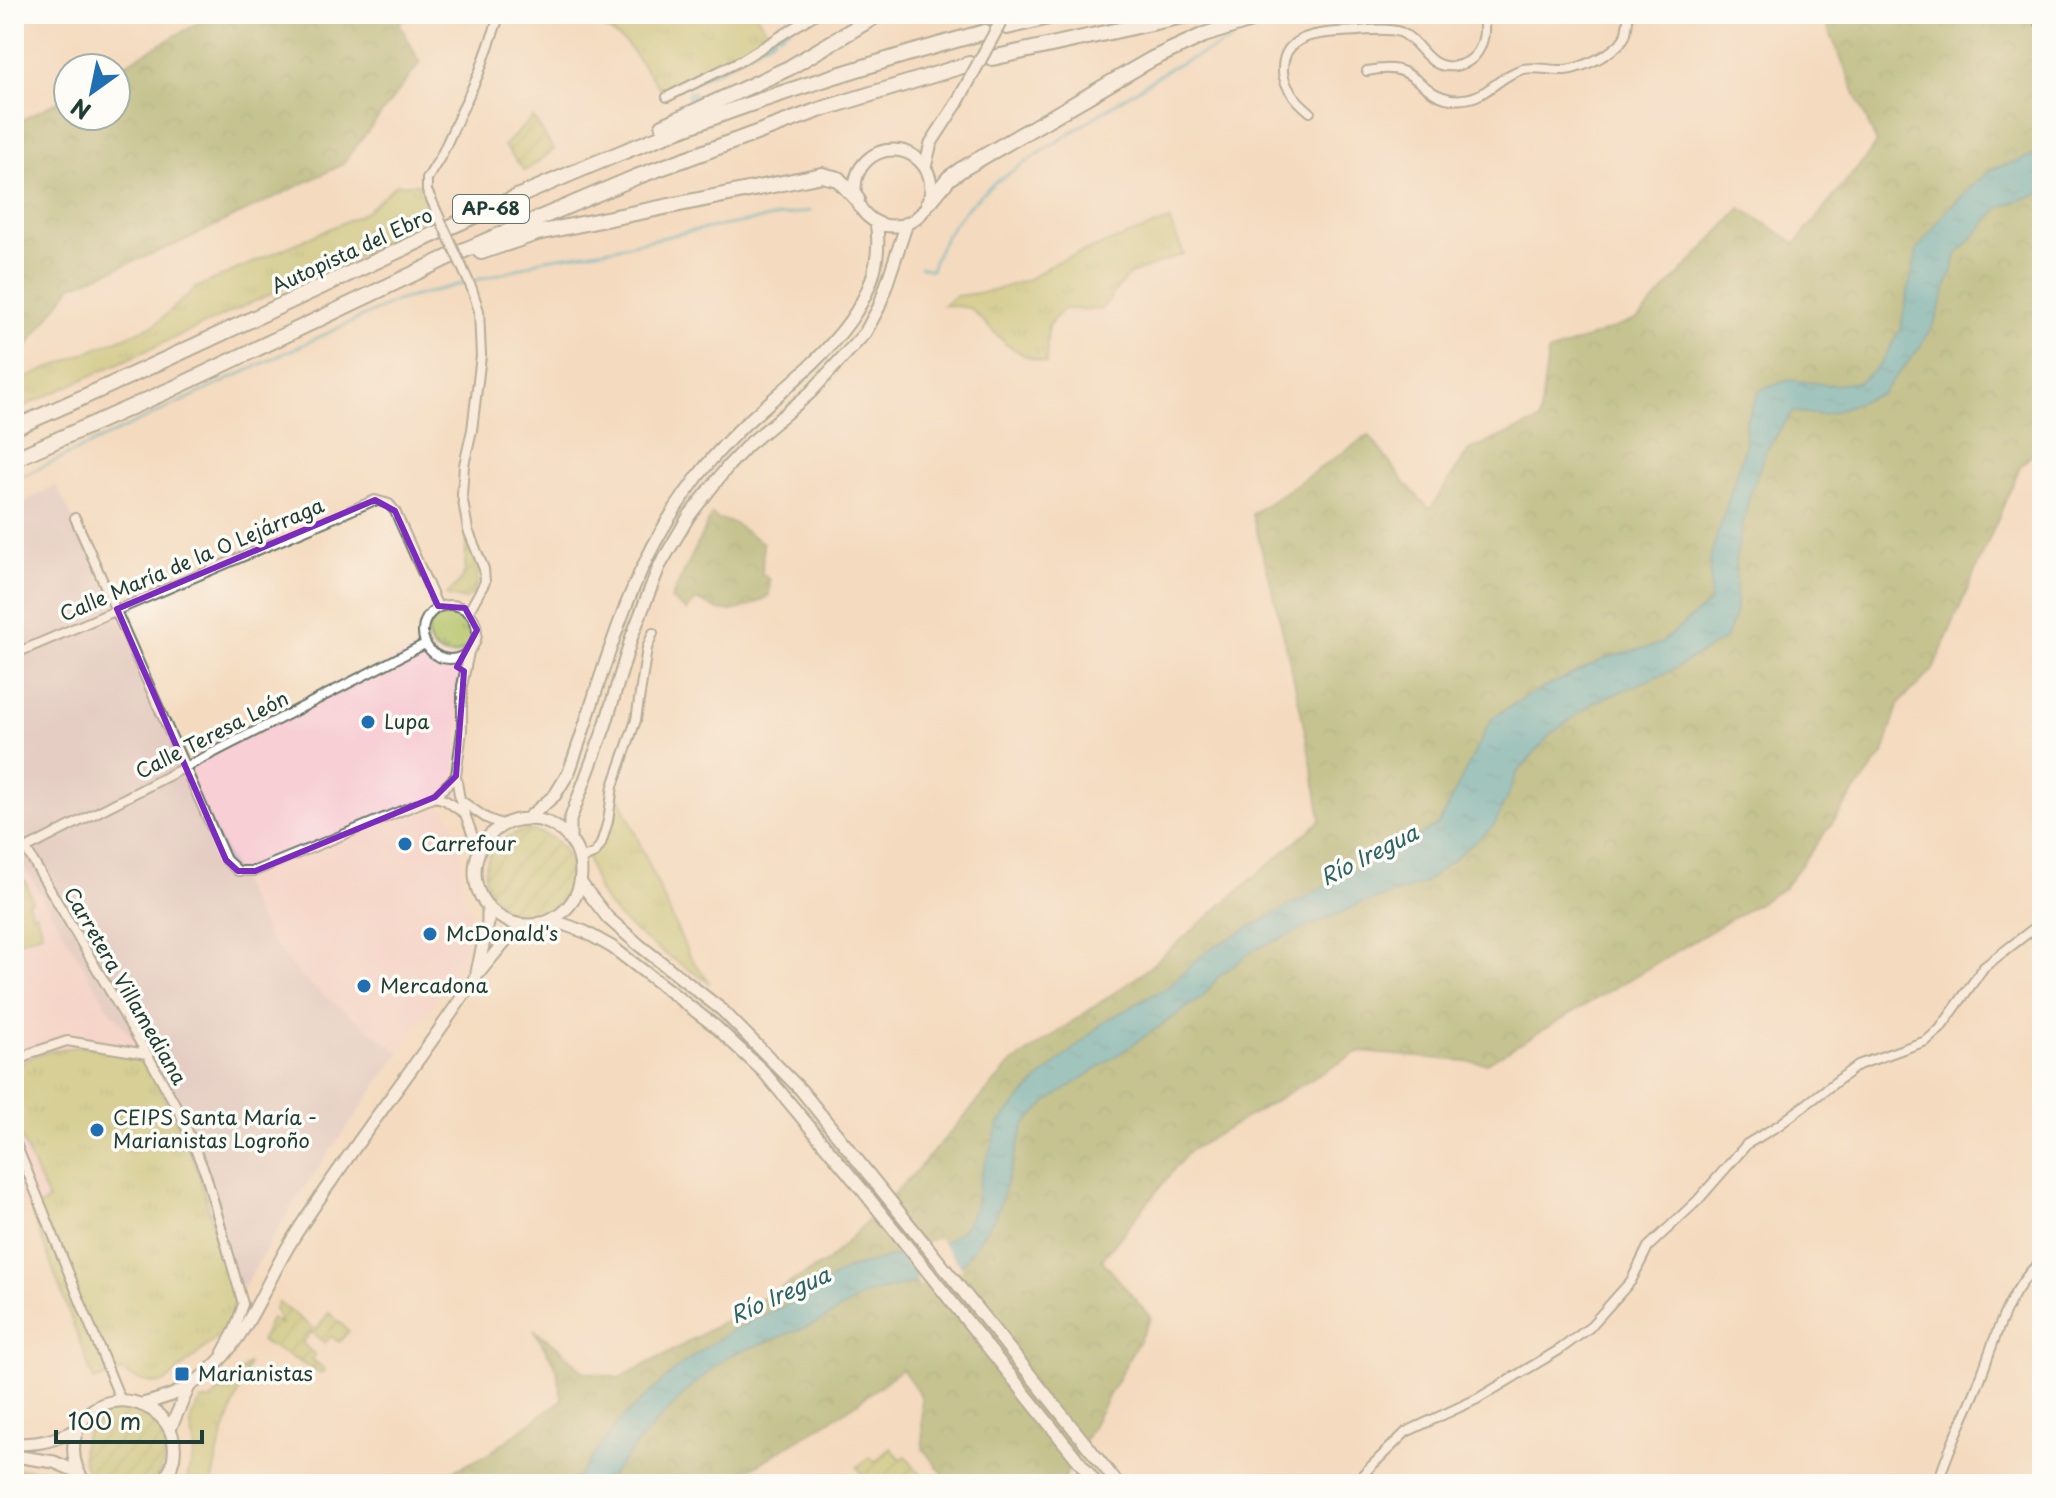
<svg xmlns="http://www.w3.org/2000/svg" width="2056" height="1498" font-family="'Playpen Sans',sans-serif">
	<style>
		.built { fill: #f7cfd4 }
		.industrial { fill: #d2bdc8 }
		.grass { fill: url(#grass-tufts); stroke: #697f4c; stroke-width: 2 }
		.forest { fill: url(#forest-crowns); stroke: #567246; stroke-width: 2 }
		.garden { fill: url(#garden-furrows); stroke: #697f4c; stroke-width: 2 }
		.pitch { fill: #b3c163; stroke: #697f4c; stroke-width: 2 }
		.water { fill: url(#water-ripples); stroke: #2e7478; stroke-width: 2 }
		.pier { fill: #f4dbbf }
		.lines { fill: none; stroke-linecap: round; stroke-linejoin: round }
		.stream { stroke: #3caabb; stroke-width: 3 }
		.canal { stroke: #3caabb; stroke-width: 10 }
		.street-casing { stroke: #6a7465; stroke-width: 12 }
		.secondary-casing { stroke: #6a7465; stroke-width: 15 }
		.highway-casing { stroke: #6a7465; stroke-width: 18 }
		.street { stroke: #fff; stroke-width: 8 }
		.secondary { stroke: #fff; stroke-width: 11 }
		.highway { stroke: #fff; stroke-width: 14 }
		.street-bridge-casing { stroke: #6a7465; stroke-width: 12; stroke-linecap: butt }
		.secondary-bridge-casing { stroke: #6a7465; stroke-width: 15; stroke-linecap: butt }
		.street-bridge { stroke: #fff; stroke-width: 8 }
		.secondary-bridge { stroke: #fff; stroke-width: 11 }
		.marked { fill: none; stroke: #7b2cbf; stroke-width: 6; stroke-linejoin: round }
		.poi-dot { fill: #1f6fb2; stroke: #fdfcf7; stroke-width: 3 }
		.labels { text-anchor: middle; stroke-width: 7; stroke-linejoin: round; paint-order: stroke }
		.shield { fill: #fdfcf7; stroke: #62766e; stroke-width: 2 }
		.shield-label { font-size: 18px; font-weight: bold; fill: #1f3d34 }
		.street-label { font-size: 20px; fill: #1f3d34; stroke: #fdfcf7 }
		.poi-label { font-size: 20px; fill: #1f3d34; stroke: #fdfcf7; text-anchor: start }
		.water-label { font-size: 22px; font-style: italic; fill: #296363; stroke: #fdfcf7 }
	</style>
	<defs>
		<pattern id="grass-tufts" width="24" height="20" patternUnits="userSpaceOnUse" patternTransform="scale(2)"><rect width="24" height="20" fill="#b3c163"/><path d="M3 7l-1-3M5 7V3M7 7l1-3M15 17l-1-3M17 17v-4M19 17l1-3" fill="none" stroke="#919e52"/></pattern>
		<pattern id="forest-crowns" width="20" height="18" patternUnits="userSpaceOnUse" patternTransform="scale(2)"><rect width="20" height="18" fill="#8ea759"/><path d="M2 6a3 3 0 1 1 6 0M12 15a3 3 0 1 1 6 0" fill="none" stroke="#73894a"/></pattern>
		<pattern id="garden-furrows" width="10" height="10" patternUnits="userSpaceOnUse" patternTransform="scale(2)"><rect width="10" height="10" fill="#b3c163"/><path d="M-1 1l2-2M0 10L10 0M9 11l2-2" fill="none" stroke="#919e52"/></pattern>
		<pattern id="water-ripples" width="26" height="14" patternUnits="userSpaceOnUse" patternTransform="scale(2)"><rect width="26" height="14" fill="#3caabb"/><path d="M2 4q2-2 4 0t4 0M15 11q2-2 4 0t4 0" fill="none" stroke="#328c99"/></pattern>
	</defs>
	<rect width="100%" height="100%" fill="#fdfcf7"/>
	<filter id="ink" filterUnits="userSpaceOnUse"><feTurbulence type="fractalNoise" baseFrequency=".0125" numOctaves="2"/><feDisplacementMap in="SourceGraphic" scale="16" xChannelSelector="R" yChannelSelector="G"/><feConvolveMatrix kernelMatrix="1 2 1 2 8 2 1 2 1" color-interpolation-filters="sRGB"/></filter>
	<filter id="wash" filterUnits="userSpaceOnUse"><feTurbulence type="fractalNoise" baseFrequency=".006" numOctaves="4" result="noise"/><feDisplacementMap in="SourceGraphic" scale="32" xChannelSelector="R" yChannelSelector="G"/><feGaussianBlur stdDeviation="1.8" result="paint"/><feColorMatrix in="noise" values="0 0 0 0 0 0 0 0 0 0 0 0 0 0 0 0 0 1.4 0 .05"/><feComposite in="paint" operator="in"/></filter>
	<g filter="url(#wash)">
		<rect width="100%" height="100%" fill="#f4dbbf"/>
		<!-- built -->
		<path class="built" d="M425,644L437,656L445,659L462,657L466,662L456,767L460,800L436,797L453,821L462,849L461,889L472,915V925L470,941L462,960L400,1053L304,980L268,937L238,871L226,860L184,768Z
			M22,863L107,1006L138,1045L133,1055L152,1069L197,1168L235,1302L230,1321L223,1332L164,1383L156,1384L130,1377L123,1371L94,1381L33,1212L14,1198V866Z"/>
		<!-- industrial -->
		<path class="industrial" d="M56,485L117,609L184,768L268,937L304,980L400,1053L295,1201L235,1302L197,1168L152,1069L138,1045L107,1006L22,863L14,866V508Z"/>
		<!-- grass -->
		<path class="grass" d="M598,14H756L770,35L662,92L626,43L603,27L596,18Z
			M396,184H422L425,201L435,217L387,243L323,270L14,411V383L156,324L195,288L358,216L368,210Z
			M1169,220L1184,254L1128,275L1101,310L1063,309L1048,326L1046,363L1024,355L1006,344L970,308L944,305L956,296L993,291L1029,279L1056,262Z
			M428 633a22 22 0 1 1 44 0a22 22 0 1 1-44 0Z
			M616,789L688,954L710,983C676,961 620,929 600,893C593,880 590,866 586,852L601,841Z
			M85,1046L140,1057L152,1069L197,1168L235,1302L230,1321L223,1332L164,1383C151,1385 134,1380 123,1371L94,1381L32,1212L48,1200L14,1121V1071C28,1052 63,1048 85,1046Z
			M249,1363C236,1404 217,1441 212,1484H186C187,1473 193,1462 194,1451C195,1425 182,1426 202,1400H211Z
			M14,1469C33,1469 55,1470 69,1484H14Z"/>
		<!-- forest -->
		<path class="forest" d="M214,14H402L400,24L420,63L342,165L177,244L72,286L14,364V124L68,96V116H116V69Z
			M1822,14H2042V443L2020,467L1933,670L1899,703L1883,754L1784,888L1487,1063L1358,1052L1188,1152L1102,1260L1151,1318L1064,1478L1056,1484H951L923,1449L921,1396L902,1369L852,1407L726,1484H427L488,1454L562,1400L557,1369L534,1330L561,1349L583,1371L619,1378L674,1350L829,1260L916,1171L1011,1064L1140,975L1321,820C1305,717 1280,615 1252,514L1369,435L1406,484L1430,509L1469,450L1539,421L1548,353L1638,319L1741,208L1796,243L1877,144Z
			M712,514L718,519L733,523L763,543L762,574L770,580L769,595C759,604 733,614 719,610C708,607 711,602 695,601L687,611L671,599Z"/>
		<!-- garden -->
		<path class="garden" d="M533,117L554,150L525,171L504,146Z
			M467,539C475,558 488,587 464,600L445,595C473,576 462,568 467,539Z
			M526,830C592,837 580,920 525,916C512,915 501,908 494,898C472,868 494,837 526,830Z
			M278,1302L316,1330L329,1313L349,1331L339,1342L331,1336L325,1343L311,1332L302,1343L315,1355L312,1359L325,1370L322,1374L261,1341L271,1318L281,1324L275,1309Z
			M129,1409C165,1418 178,1458 150,1484H97C66,1454 87,1408 129,1409Z
			M891,1448L901,1459L906,1456L925,1480L920,1484H902L898,1480L892,1484H869L857,1467L870,1457L875,1462Z"/>
		<!-- pitch -->
		<path class="pitch" d="M21,879L22,882L26,881L32,901L28,902L32,914L36,913L42,933L14,943V881Z"/>
		<!-- water -->
		<path class="water" d="M2042,152V192L1999,208L1957,255L1937,317L1919,349L1881,394L1824,415L1793,412L1766,450L1749,498L1736,556V612L1725,639L1670,671L1593,703L1551,734L1518,772L1494,826L1423,884L1361,904L1254,950L1218,977L1203,997L1046,1103L1024,1126L996,1216L963,1264L918,1282L867,1294L817,1323L726,1357L687,1391L643,1437L609,1478L598,1484H549L577,1478L621,1419L683,1363L730,1331L796,1300L848,1269L944,1242L963,1229L975,1207L980,1179L999,1123L1035,1083L1105,1021L1169,986L1206,951L1438,825L1492,718L1525,697L1606,658L1660,644L1710,602V558L1745,447L1746,420L1760,390L1789,380L1831,385L1859,382L1880,365L1900,330L1917,250L1946,211L1990,170Z"/>
		<!-- pier -->
		<path class="pier" d="M939,1239L963,1269L920,1286L916,1280L918,1278L896,1250Z"/>
		<g class="lines">
			<!-- stream -->
			<path class="stream" d="M1265,27L1367,14
				M920,267L931,270C942,234 965,206 994,183L1170,68L1231,41
				M14,480L396,301L511,271L546,259L605,250L692,231L810,211"/>
			<!-- canal -->
			<path class="canal" d="M779,31L803,14
				M685,82L718,67L771,36
				M691,95L694,102"/>
		</g>
	</g>
	<g filter="url(#ink)">
		<g class="lines">
			<!-- street casing -->
			<g class="street-casing">
				<path id="street" d="M2032,14L2039,22
					M1367,71C1379,69 1392,67 1404,72C1421,80 1430,96 1451,99C1487,103 1494,77 1523,69C1536,66 1552,71 1565,70C1583,68 1615,53 1624,38C1628,31 1627,22 1629,14
					M667,97L742,60L816,14
					M1310,112C1298,102 1284,88 1283,72C1281,30 1328,33 1358,31C1371,30 1387,28 1400,32C1422,41 1426,70 1455,66C1481,62 1487,37 1483,14
					M431,199L427,191V179L441,156L479,73L500,14
					M75,518L226,860L238,871H255L435,797
					M423 632a27 27 0 1 1 54 0a27 27 0 1 1-54 0Z
					M469,611L485,582L484,569L468,530L462,495L464,465L472,430L481,356L479,311L472,289
					M469,652L462,686V731L456,776L460,800L479,853
					M14,654L375,500L389,504L395,511L438,607
					M456,776L435,797L445,800L465,814
					M460,800L486,818L504,825
					M26,849L147,1054L180,1113L206,1175L243,1304L234,1330L222,1352
					M14,855L425,644
					M579,860L595,853L601,844L608,821L613,786L636,720L647,648L653,633
					M14,1066L31,1053L67,1041L147,1054
					M14,1139L121,1401
					M1353,1484L1406,1432L1477,1399L1559,1350L1589,1328L1631,1281L1648,1247L1698,1200L1747,1144L1779,1125L1858,1065L1926,1041L1940,1029L1984,967L2042,922
					M1938,1484C1946,1452 1963,1422 1975,1392C1994,1346 2003,1295 2042,1260"/>
			</g>
			<!-- secondary casing -->
			<g class="secondary-casing">
				<path id="secondary" d="M855 188a38 38 0 1 1 76 0a38 38 0 1 1-76 0Z
					M925,167L931,143L957,103
					M527,819L555,795L569,772C604,674 624,580 685,494C702,469 722,446 744,425C801,372 892,311 876,222
					M475 872a53 53 0 1 1 106 0a53 53 0 1 1-106 0Z
					M570,840V820L605,726L632,636L659,567L689,516L729,465L748,445L810,393L865,333L879,307L907,223
					M580,882L608,918L639,945L722,1010L801,1090L1118,1484
					M540,923L563,924L585,932L612,947L715,1026L763,1071L864,1192L1097,1484
					M477,972L488,923V906
					M142,1404C175,1396 192,1388 216,1364C251,1329 266,1282 292,1240C349,1149 418,1065 477,975L506,940L526,925
					M170,1429L188,1389
					M14,1443C38,1446 57,1439 78,1429
					M14,1456L54,1462L78,1472
					M86,1484C76,1471 71,1454 75,1437C95,1365 212,1411 162,1484"/>
			</g>
			<!-- highway casing -->
			<g class="highway-casing">
				<path id="highway" d="M1007,27L1061,14
					M992,58L1192,14
					M663,126L789,68L879,14
					M929,202L949,178L962,169L1152,59L1204,35L1270,14
					M481,252L537,233L822,175L838,179L857,199
					M14,428C221,338 421,234 630,149C746,102 864,65 985,32
					M14,459L172,389L453,255L636,177L819,110L969,64"/>
			</g>
			<!-- street -->
			<use href="#street" class="street"/>
			<!-- secondary -->
			<use href="#secondary" class="secondary"/>
			<!-- highway -->
			<use href="#highway" class="highway"/>
			<!-- street-bridge casing -->
			<g class="street-bridge-casing">
				<path id="street-bridge" d="M431,199L472,289"/>
			</g>
			<!-- secondary-bridge casing -->
			<g class="secondary-bridge-casing">
				<path id="secondary-bridge" d="M957,103L1005,14"/>
			</g>
			<!-- street-bridge -->
			<use href="#street-bridge" class="street-bridge"/>
			<!-- secondary-bridge -->
			<use href="#secondary-bridge" class="secondary-bridge"/>
		</g>
	</g>
	<!-- marked area -->
	<path d="M0 0H2056V1498H0ZM375,500L395,511L438,606L465,608L477,630L457,667L464,671L456,776L435,797L255,871H238L226,860L117,609Z" fill="#f4dbbf" fill-opacity=".55" fill-rule="evenodd"/>
	<path class="marked" d="M375,500L395,511L438,606L465,608L477,630L457,667L464,671L456,776L435,797L255,871H238L226,860L117,609Z"/>
	<!-- markers -->
	<g class="poi-dot">
		<circle cx="368" cy="722" r="8"/>
		<circle cx="405" cy="844" r="8"/>
		<circle cx="430" cy="934" r="8"/>
		<circle cx="364" cy="986" r="8"/>
		<circle cx="97" cy="1130" r="8"/>
		<rect x="174" y="1366" width="16" height="16" rx="4"/>
	</g>
	<g class="labels">
		<!-- shield labels -->
		<rect class="shield" x="453" y="195" width="76" height="28" rx="6"/>
		<g class="shield-label">
			<text x="491" y="215">AP-68</text>
		</g>
		<!-- street labels -->
		<g class="street-label">
			<text transform="translate(352 251) rotate(-25)" y="7">Autopista del Ebro</text>
			<text transform="translate(192 560) rotate(-23)" y="7">Calle María de la O Lejárraga</text>
			<text transform="translate(212 735) rotate(-27)" y="7">Calle Teresa León</text>
			<text transform="translate(125 986) rotate(60)" y="7">Carretera Villamediana</text>
		</g>
		<!-- poi labels -->
		<g class="poi-label">
			<text x="384" y="729">Lupa</text>
			<text x="421" y="851">Carrefour</text>
			<text x="446" y="941">McDonald's</text>
			<text x="380" y="993">Mercadona</text>
			<text x="113" y="1125">CEIPS Santa María -<tspan x="113" dy="23">Marianistas Logroño</tspan></text>
			<text x="198" y="1381">Marianistas</text>
		</g>
		<!-- water labels -->
		<g class="water-label">
			<text transform="translate(1369 855) rotate(-27)" y="8">Río Iregua</text>
			<text transform="translate(780 1295) rotate(-24)" y="8">Río Iregua</text>
		</g>
	</g>
	<!-- margin -->
	<rect width="2056" height="1498" fill="none" stroke="#fdfcf7" stroke-width="48"/>
	<!-- north arrow -->
	<g transform="translate(92 92) rotate(213)"><circle r="38" fill="#fdfcf7" stroke="#a4b0a9" stroke-width="2"/>
	<path d="M0-6L14 30L0 20L-14 30Z" fill="#1f6fb2"/>
	<text y="-12" font-size="22" font-weight="bold" text-anchor="middle" fill="#1f3d34">N</text>
	</g>
	<!-- scale -->
	<path d="M56 1430v12h146v-12" fill="none" stroke="#1f3d34" stroke-width="4"/>
	<text x="68" y="1430" font-size="24" fill="#1f3d34" stroke="#fdfcf7" stroke-width="6" paint-order="stroke">100 m</text>
</svg>
